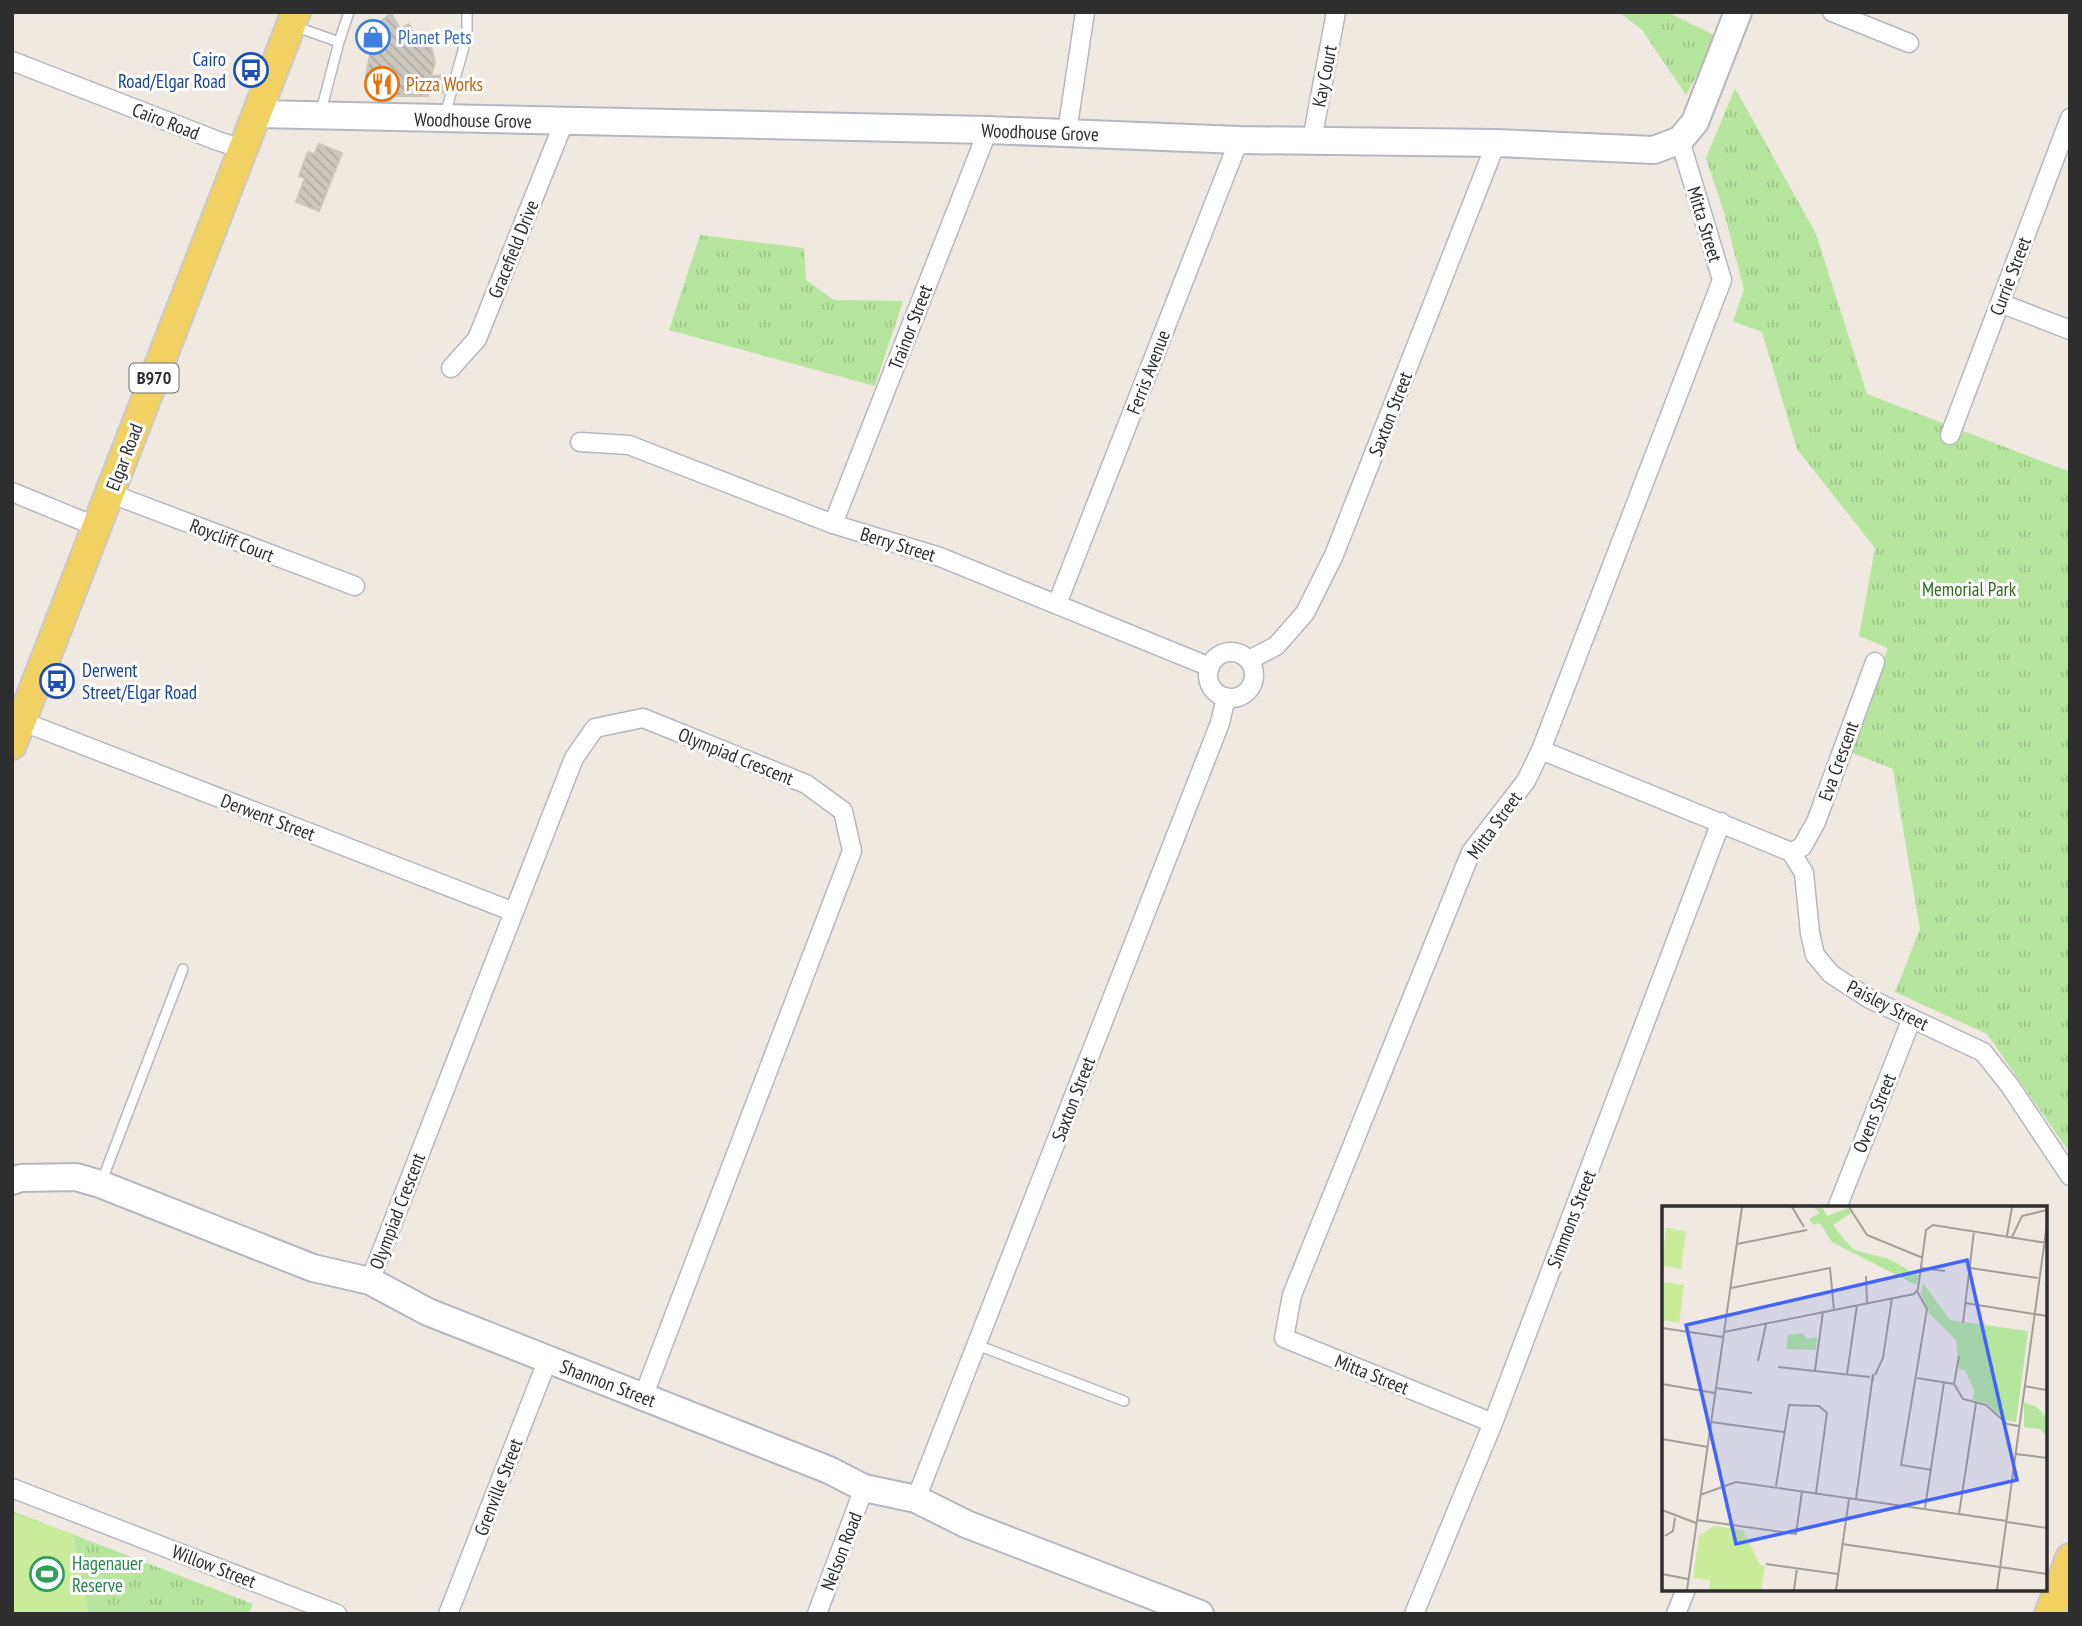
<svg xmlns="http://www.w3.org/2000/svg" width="2082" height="1626" font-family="'PT Sans Narrow',sans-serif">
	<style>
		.park { fill: url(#park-tufts) }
		.pitch { fill: #c9ec9a }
		.building { fill: url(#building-back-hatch); stroke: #cbc5ba; stroke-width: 2 }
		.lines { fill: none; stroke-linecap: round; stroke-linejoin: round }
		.lane-casing { stroke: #b4b7c1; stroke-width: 12 }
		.street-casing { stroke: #b4b7c1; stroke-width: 21 }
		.secondary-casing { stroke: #b4b7c1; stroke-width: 30 }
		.primary-casing { stroke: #c9c9c9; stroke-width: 32 }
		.lane { stroke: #fff; stroke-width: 9 }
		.street { stroke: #fff; stroke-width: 18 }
		.secondary { stroke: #fff; stroke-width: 26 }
		.primary { stroke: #f2d163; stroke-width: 28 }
		.labels { text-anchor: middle; stroke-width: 6; stroke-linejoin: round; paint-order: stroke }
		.shield { fill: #fff; stroke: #6d6d6d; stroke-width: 2 }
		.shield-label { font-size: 18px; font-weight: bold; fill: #2e2e2e }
		.shop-label { font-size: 19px; fill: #366cbe; stroke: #fff; text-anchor: start }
		.transit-label { font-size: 19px; fill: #164399; stroke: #fff; text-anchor: end }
		.street-label { font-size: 19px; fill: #2e2e2e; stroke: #fff }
		.food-label { font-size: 19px; fill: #c56008; stroke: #fff; text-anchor: start }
		.park-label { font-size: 19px; fill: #2c6e1b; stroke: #fff }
		.leisure-label { font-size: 19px; fill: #27864d; stroke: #fff; text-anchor: start }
		.inset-road { fill: none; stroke: #a29e99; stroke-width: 2 }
		.view { fill: #4264fb; fill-opacity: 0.15; stroke: #4264fb; stroke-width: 3.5 }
		.inset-edge { fill: none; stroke: #2e2e2e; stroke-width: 3.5 }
	</style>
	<defs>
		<pattern id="park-tufts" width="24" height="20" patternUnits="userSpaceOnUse" patternTransform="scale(1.75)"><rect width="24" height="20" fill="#b6e59e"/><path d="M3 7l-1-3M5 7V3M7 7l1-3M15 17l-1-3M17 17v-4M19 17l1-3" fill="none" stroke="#9dc588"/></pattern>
		<pattern id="building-back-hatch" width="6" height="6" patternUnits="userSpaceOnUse" patternTransform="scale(1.75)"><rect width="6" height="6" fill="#cbc7bf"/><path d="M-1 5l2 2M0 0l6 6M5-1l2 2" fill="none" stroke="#afaba4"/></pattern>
	</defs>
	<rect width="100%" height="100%" fill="#efe9e1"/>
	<!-- park -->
	<path class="park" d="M1619,12H1667L1718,37L1686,95L1642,30Z
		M1735,88L1816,234L1867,394L2070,472V1153L1987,1034L1895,992L1920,929L1893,769L1850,752L1888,648L1859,636L1875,548L1797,449L1762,332L1733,321L1744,290L1724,212L1706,158Z
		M700,235L804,248L806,280L834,300L903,301L875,386L669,330Z
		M12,1511L253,1604L249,1614H12Z"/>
	<!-- pitch -->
	<path class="pitch" d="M12,1513L73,1534L89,1614H12Z"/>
	<!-- building -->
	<path class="building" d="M391,13L400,29L409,24L419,43L429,39L435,62L431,76L449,75L443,93L427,91L428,96H370L372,75L366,76L370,54L364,35Z
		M319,144L342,153L319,211L296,202L305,178L299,176L308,152L314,154Z"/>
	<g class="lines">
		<!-- lane casing -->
		<g class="lane-casing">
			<path id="lane" d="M294,26L339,42L321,111
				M339,42L349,12
				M445,115L467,36V12
				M101,1183L183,969
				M977,1345L1124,1401"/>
		</g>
		<!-- street casing -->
		<g class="street-casing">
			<path id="street" d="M1832,12L1909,43
				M12,61L218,141L243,149
				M1067,132L1085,12
				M1312,140L1336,12
				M2000,303L2070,330
				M451,368L477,339L564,122
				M1950,435L2070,118
				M580,442L629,445L833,524L940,557L1210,667
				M12,492L97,527
				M109,493L355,586
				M833,524L988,130
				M1057,604L1239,140
				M1208 675a23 23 0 1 1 46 0a23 23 0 1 1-46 0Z
				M1249,660L1276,646L1305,613L1334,555L1496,143
				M21,721L514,912
				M1541,750L1791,852L1804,873L1810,933L1815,955L1831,974L1868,998L1983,1052L2010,1086L2070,1176
				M1791,852L1802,847L1816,822L1875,662
				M1837,1208L1912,1018
				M370,1281L574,758L595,728L643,718L806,784L843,811L852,851L643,1397
				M1493,1423L1284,1338L1292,1295L1471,852L1526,781L1541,750L1722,280L1680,140
				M12,1488L337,1614
				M916,1499L1220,723L1226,697
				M448,1614L548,1359
				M817,1614L864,1488
				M1414,1614L1493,1423L1721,822
				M1676,1614L1686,1589"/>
		</g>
		<!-- secondary casing -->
		<g class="secondary-casing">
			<path id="secondary" d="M257,114L988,130L1239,140L1496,143L1654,150L1680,140L1695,122L1738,12
				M12,1181L21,1178L76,1177L100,1184L313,1268L370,1281L428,1312L829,1470L864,1488L916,1499L966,1524L1200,1614"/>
		</g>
		<!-- primary casing -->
		<g class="primary-casing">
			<path id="primary" d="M12,745L296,12
				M2049,1614L2070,1558"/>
		</g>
		<!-- lane -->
		<use href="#lane" class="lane"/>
		<!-- street -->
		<use href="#street" class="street"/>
		<!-- secondary -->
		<use href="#secondary" class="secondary"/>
		<!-- primary -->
		<use href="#primary" class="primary"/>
	</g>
	<!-- icons -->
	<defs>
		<g id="shop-ring" transform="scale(1.75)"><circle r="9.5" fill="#fff" stroke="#3f7fe0" stroke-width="1.5"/><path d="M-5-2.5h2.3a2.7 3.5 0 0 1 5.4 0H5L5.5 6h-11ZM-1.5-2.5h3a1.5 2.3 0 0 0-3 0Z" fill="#3f7fe0"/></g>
		<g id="bus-ring" transform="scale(1.75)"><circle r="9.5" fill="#fff" stroke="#1a4fb4" stroke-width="1.5"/><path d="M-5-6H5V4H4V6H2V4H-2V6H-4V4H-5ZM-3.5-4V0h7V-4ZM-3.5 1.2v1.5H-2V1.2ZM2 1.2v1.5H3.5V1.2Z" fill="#1a4fb4"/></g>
		<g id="restaurant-ring" transform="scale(1.75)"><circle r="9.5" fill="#fff" stroke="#e8710a" stroke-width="1.5"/><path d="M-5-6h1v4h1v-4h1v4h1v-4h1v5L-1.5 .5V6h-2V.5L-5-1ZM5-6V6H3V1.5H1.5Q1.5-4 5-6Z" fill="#e8710a"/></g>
		<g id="stadium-ring" transform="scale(1.75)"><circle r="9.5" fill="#fff" stroke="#2e9e5b" stroke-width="1.5"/><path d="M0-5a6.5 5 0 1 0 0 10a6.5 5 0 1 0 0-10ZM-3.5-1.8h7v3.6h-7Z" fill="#2e9e5b"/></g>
	</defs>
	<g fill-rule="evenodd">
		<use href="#shop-ring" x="373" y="37"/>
		<use href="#bus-ring" x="251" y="70"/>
		<use href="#restaurant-ring" x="382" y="84"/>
		<use href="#bus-ring" x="57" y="681"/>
		<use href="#stadium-ring" x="47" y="1574"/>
	</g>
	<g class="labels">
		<!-- shield labels -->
		<rect class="shield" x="129.5" y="363.5" width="49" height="29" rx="5"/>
		<g class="shield-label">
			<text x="154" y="384">B970</text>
		</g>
		<!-- shop labels -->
		<g class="shop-label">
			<text x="398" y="44">Planet Pets</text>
		</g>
		<!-- transit labels -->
		<g class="transit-label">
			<text x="226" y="66">Cairo<tspan x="226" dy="22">Road/Elgar Road</tspan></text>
			<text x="82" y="677" text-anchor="start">Derwent<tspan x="82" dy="22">Street/Elgar Road</tspan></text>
		</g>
		<!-- street labels -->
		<g class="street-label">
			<text transform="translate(1324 76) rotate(-79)" y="7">Kay Court</text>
			<text transform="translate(473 120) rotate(1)" y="7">Woodhouse Grove</text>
			<text transform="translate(166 121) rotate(21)" y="7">Cairo Road</text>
			<text transform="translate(1040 132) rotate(2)" y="7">Woodhouse Grove</text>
			<text transform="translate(1705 224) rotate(73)" y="7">Mitta Street</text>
			<text transform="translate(513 249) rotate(-68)" y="7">Gracefield Drive</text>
			<text transform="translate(2010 276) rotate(-69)" y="7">Currie Street</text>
			<text transform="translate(910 327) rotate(-69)" y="7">Trainor Street</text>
			<text transform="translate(1148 372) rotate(-69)" y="7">Ferris Avenue</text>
			<text transform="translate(1390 414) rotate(-69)" y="7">Saxton Street</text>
			<text transform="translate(124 457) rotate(-69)" y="7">Elgar Road</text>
			<text transform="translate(232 540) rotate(21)" y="7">Roycliff Court</text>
			<text transform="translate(898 544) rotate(17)" y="7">Berry Street</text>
			<text transform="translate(736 756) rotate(22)" y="7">Olympiad Crescent</text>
			<text transform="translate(1838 761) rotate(-70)" y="7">Eva Crescent</text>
			<text transform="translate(268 817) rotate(21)" y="7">Derwent Street</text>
			<text transform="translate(1494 825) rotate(-54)" y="7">Mitta Street</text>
			<text transform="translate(1888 1005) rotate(27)" y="7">Paisley Street</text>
			<text transform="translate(1073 1099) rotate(-69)" y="7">Saxton Street</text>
			<text transform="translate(1874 1113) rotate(-68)" y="7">Ovens Street</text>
			<text transform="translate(397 1211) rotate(-69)" y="7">Olympiad Crescent</text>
			<text transform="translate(1571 1219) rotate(-69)" y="7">Simmons Street</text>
			<text transform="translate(1372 1374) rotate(22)" y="7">Mitta Street</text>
			<text transform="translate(608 1383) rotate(21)" y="7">Shannon Street</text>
			<text transform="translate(498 1487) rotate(-69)" y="7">Grenville Street</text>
			<text transform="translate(841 1551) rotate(-69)" y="7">Nelson Road</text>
			<text transform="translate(214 1566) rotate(21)" y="7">Willow Street</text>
		</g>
		<!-- food labels -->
		<g class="food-label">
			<text x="406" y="91">Pizza Works</text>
		</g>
		<!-- park labels -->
		<g class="park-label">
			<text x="1969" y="596">Memorial Park</text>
		</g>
		<!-- leisure labels -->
		<g class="leisure-label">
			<text x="72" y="1570">Hagenauer<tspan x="72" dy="22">Reserve</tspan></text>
		</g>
	</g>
	<!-- overview -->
	<g transform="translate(1662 1206)">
		<rect width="385" height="385" fill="#efe9e1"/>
		<path d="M152,1H160L165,10L186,2L189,7L171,19L181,32L192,44L227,53L257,70L254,79L170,36L158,17L151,19L147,13L157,7ZM261,77L288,114L366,125L354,216L345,215L324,197L311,194L312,184L303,164L297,163L294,134L268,108L259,87ZM140,127L146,133L155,131L154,144L124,143L126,129ZM362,197L375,201L385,212V231L378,223L362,221Z" fill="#b6e59e"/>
		<path d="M4,22L24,25L19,63L0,60ZM0,76L22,79L17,117L0,114ZM52,320L81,324L98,359L103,360L99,384H47L48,374L31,372L37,330Z" fill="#c9ec9a"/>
		<path class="inset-road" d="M130,1L142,21M187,1L205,29L261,52M345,30L350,1M350,31L360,10L385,4M75,38L145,24M259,62L283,65M308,62L376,72M204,70L205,97M69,82L168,62L172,104M255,85L265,103L239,259L270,264M303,97L385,110M301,117L312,25M0,122L61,131M62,126L252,88L256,83L264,24L271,19L385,37M96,155L104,118M116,161L208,171M153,164L161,106M185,168L195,99M213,169L221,152L230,92M255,172L292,178L301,193L324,199L345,218L357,220M0,178L53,187M292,178L297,150M362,180L385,184M54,182L90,187M49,216L122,226M0,233L46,241M354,248L385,252M114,280L127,199L157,200L165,207L154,287M38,289L74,276L345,315M194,293L211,168V175M263,302L282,176M0,304L34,317M297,308L314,197M35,314L134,328L140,285M345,316L385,322M3,330L11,325L13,312M180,338L385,368M104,358L176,368M0,368L26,373M25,384L80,1M132,384L135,362M174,384L187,293M335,384L385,18"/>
		<path class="view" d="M305,54L355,274L74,338L24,119Z"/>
		<rect width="385" height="385" class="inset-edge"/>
	</g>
	<!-- border -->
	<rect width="2082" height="1626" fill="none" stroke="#2e2e2e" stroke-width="28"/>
</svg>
